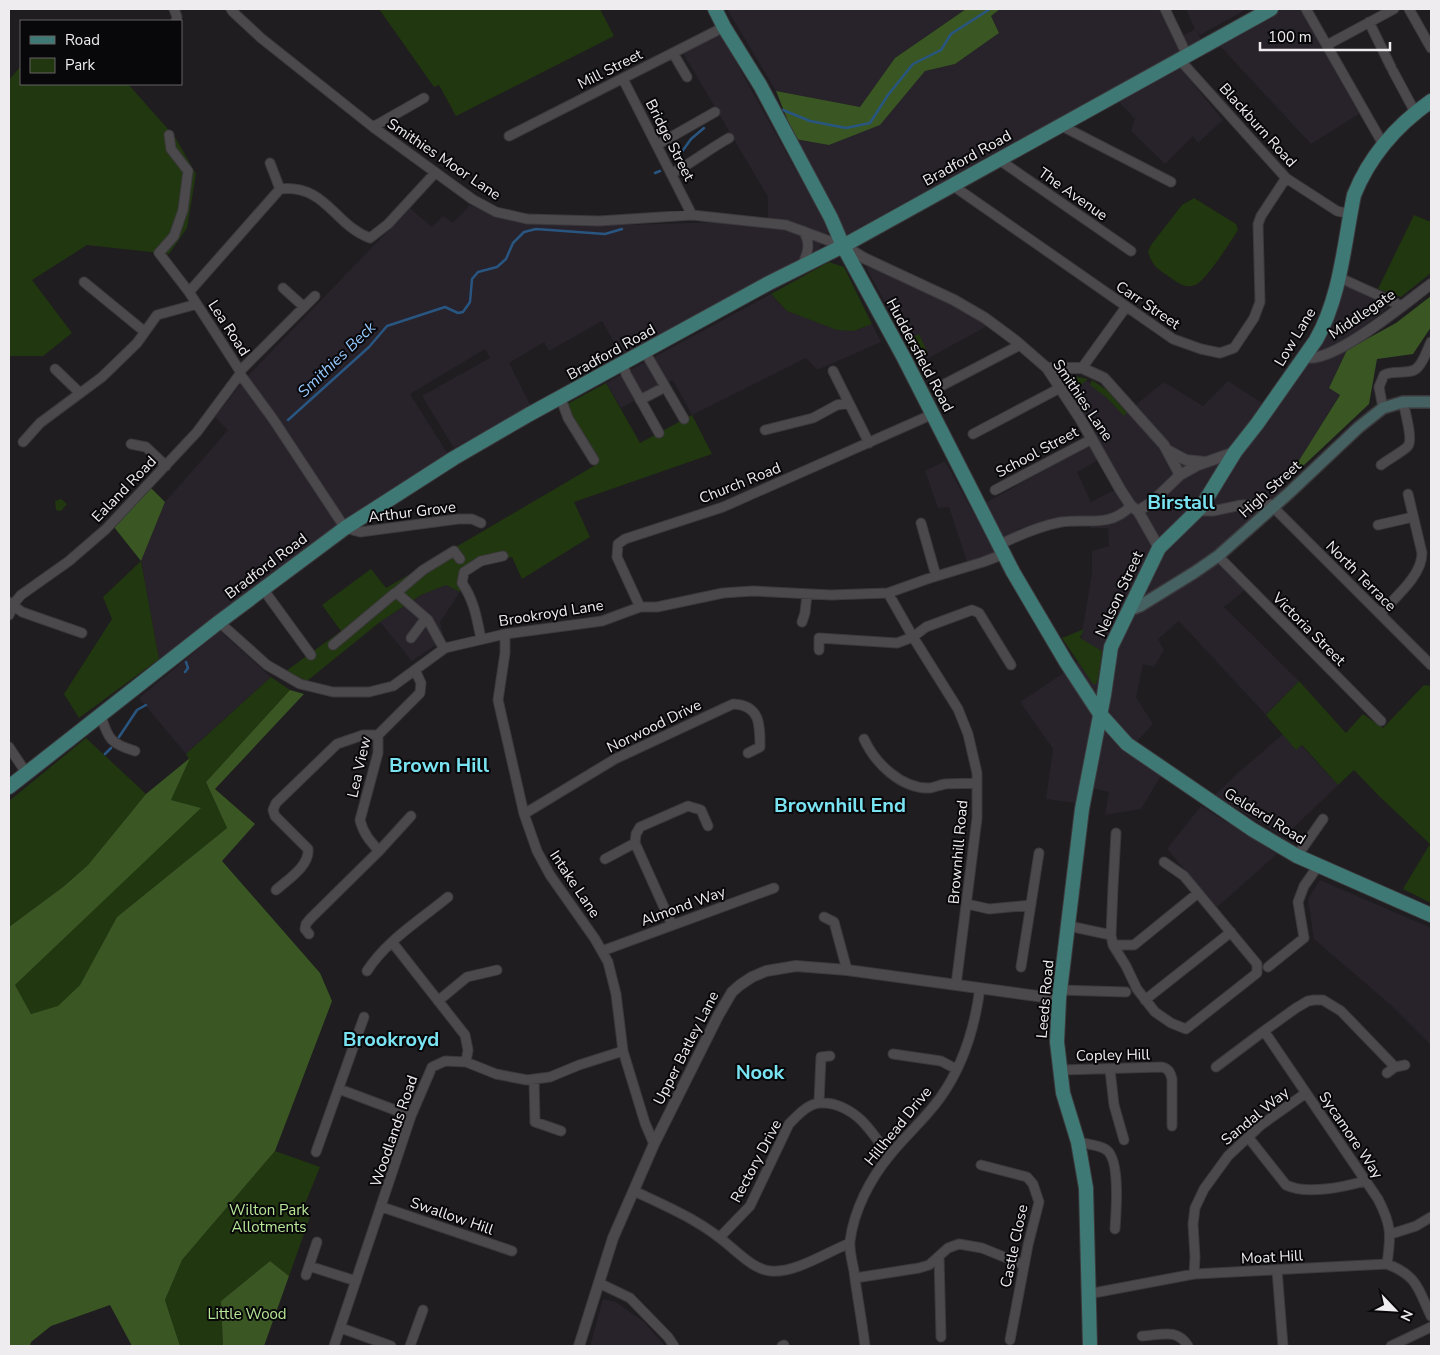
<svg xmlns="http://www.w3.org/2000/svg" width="1440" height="1355" font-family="'Nunito Sans',sans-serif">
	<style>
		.built { fill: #28222b }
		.green { fill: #21370f }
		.forest { fill: #3a5723 }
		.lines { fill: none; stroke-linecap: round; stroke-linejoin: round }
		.stream { stroke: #295680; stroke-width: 2.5 }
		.minor-casing { stroke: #3b393c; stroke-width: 11 }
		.tertiary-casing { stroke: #3b393c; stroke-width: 12 }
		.secondary-casing { stroke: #3b393c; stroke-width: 14 }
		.primary-casing { stroke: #3b393c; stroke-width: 16 }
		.minor { stroke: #4c494d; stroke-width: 9 }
		.tertiary { stroke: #4c494d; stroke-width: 10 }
		.secondary { stroke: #456161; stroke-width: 11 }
		.primary { stroke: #3f7975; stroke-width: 14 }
		.labels { text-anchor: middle; stroke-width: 4; stroke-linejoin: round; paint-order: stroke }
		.street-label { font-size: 15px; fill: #eeecee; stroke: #080709 }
		.park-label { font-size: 15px; fill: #b7e697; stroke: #080709 }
		.water-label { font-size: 16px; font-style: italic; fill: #95c9fe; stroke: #080709 }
		.district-label { font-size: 20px; font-weight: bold; fill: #79e3f1; stroke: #080709 }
	</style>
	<rect width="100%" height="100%" fill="#1f1d20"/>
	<!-- built -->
	<path class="built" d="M727,9H966L895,58L860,107L776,91Z
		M1000,9H1160L1176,40L1195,29L1186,9H1247L1200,35L1197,31L1205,50L1283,9H1301L1359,114L1311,144L1221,47L1180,68L1223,120L1198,143L1193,136L1165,164L1131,131L1135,119L1108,90L846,235L795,139L829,145L880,125L925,71L955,64L999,33L991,16Z
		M721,35L829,230L819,249L622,356L602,321L549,351L544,342L509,363L531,406L454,448L422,396L490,358L485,349L410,394L449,456L351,516L159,659L141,561L165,502L228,430L215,417L242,382L410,208L432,227L443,216L453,223L470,205L526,224L626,225L720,222L768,227V197L683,53Z
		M866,267L875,268L968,313L987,326L918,364Z
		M1341,281L1388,307L1354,335L1329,388L1340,394L1277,497L1210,554L1245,590L1224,607L1299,681L1266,715L1179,621L1158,639L1164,650L1154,667L1143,664L1136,697L1153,724L1129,750L1161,776L1141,809L1105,815L1109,792L1091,788L1076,803L1046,799L1053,749L1020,702L1077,664L1092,572V551L1109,546L1108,528H1090L1091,518L1059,519L1019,529L1003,539L985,503L1091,445L1098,460L1077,472L1091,502L1115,490L1059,377L1082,379L1095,384L1127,412L1164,382L1203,406L1228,381L1273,410Z
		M771,294L787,311L854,331L872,324L881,342L817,370L806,358L692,415L673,380L621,408L606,383Z
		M945,461L995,552L967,562L949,507L938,508L925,471Z
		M446,585L460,592L440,622L444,639L412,661L380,622L421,595Z
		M220,631L271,677L186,754L139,698Z
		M1283,734L1296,750L1301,745L1338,785L1284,837L1215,795L1239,772Z
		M1201,806L1277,854L1217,907L1167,849Z
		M1320,880L1431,928V1045L1393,1007L1314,939L1308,899Z
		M603,1299L616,1302L644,1322L665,1346H590Z"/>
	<!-- green -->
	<path class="green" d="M379,9H600L614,36L456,116L439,85L434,87Z
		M21,66V84H128L175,137L196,174L187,228L169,254L87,245L32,280L72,333L43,356H9V80Z
		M1194,198L1236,224L1238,230C1231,241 1206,281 1195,285C1186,289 1178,283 1171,278C1158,269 1153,267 1148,252L1151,245L1182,205Z
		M1414,215L1431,222V273L1401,297L1378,289Z
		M829,262L844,267L872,324L854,331L837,330L787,311L771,294Z
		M919,334L928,353L915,359L905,341Z
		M1070,375L1088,379L1073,392L1065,379Z
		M1092,380L1107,390L1127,413L1124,416L1107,398L1090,385Z
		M606,383L640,443L692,415L712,454L574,502L590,537L522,579L512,557L483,564L467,574L460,592L446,585L421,595L380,622L307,681L286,671L341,631L322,605L371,569L386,588L594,466L569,427L560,408Z
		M61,499L67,504L61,511L56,510L55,501Z
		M141,561L159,659L79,718L64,694L112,619L103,597Z
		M1084,629L1080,638L1102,651L1098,679L1096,684H1093L1062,638Z
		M271,677L290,690L206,782L227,828L117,917L80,985L58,1007L31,1014L15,985L200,808L171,800L189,759L186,754Z
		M1299,681L1346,733L1363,714L1383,728L1424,685L1431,686V903L1403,889L1430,844L1379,796L1354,770L1338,785L1302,745L1296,750L1266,715Z
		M86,738L146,794L88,865L63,887L9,927V801Z
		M275,1151L320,1167L301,1214L310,1217L289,1276L270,1261L221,1301L223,1346H180L165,1300L182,1260Z"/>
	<!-- forest -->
	<path class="forest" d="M966,9H1000L991,16L999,33L955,64L925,71L880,125L829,145L795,139L776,91L860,107L895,58Z
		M1431,296V327L1413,354L1377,359L1369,404L1285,483L1340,395L1329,388L1347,350L1396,323Z
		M150,487L165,502L141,561L114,527Z
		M290,690L304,694L215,789L255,824L222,861L320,973L332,1001L275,1151L182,1260L165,1300L180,1346H132L110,1305L51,1326L31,1342L30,1346H9V927L63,887L88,865L146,794L190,758L171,800L201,808L15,985L31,1014L58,1006L80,985L117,917L227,828L206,782Z
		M270,1261L289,1276L264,1346H223L221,1301Z"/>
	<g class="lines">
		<!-- stream -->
		<path class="stream" d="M783,110L810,121L846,128L870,123L888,95L913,64L941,50L951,34L990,9
			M676,160L691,139L704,128
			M655,173L660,171
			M288,420L369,347L387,326L445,307L458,313L463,312L470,302L472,279L478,272L497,267L506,259L513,243L524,232L536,229L605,234L622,229
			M185,672L188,668L186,662
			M119,737L137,710L146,705
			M105,754L111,748"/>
		<!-- minor casing -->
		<g class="minor-casing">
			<path id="minor" d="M174,9L177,17L176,21
				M231,9L233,12L261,38L373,127L472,199L496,212L527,219L599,221L692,215L786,225L843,246
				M1165,9L1187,55
				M1306,9L1383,144
				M1409,9L1431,48
				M1369,22L1391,67
				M1327,45L1394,9
				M673,53L687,77
				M1179,59L1286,178L1337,211L1350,214
				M1393,71L1415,112
				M623,79L692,215
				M1060,125L1171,182
				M373,127L424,98
				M169,135L171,149L188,171L183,210L174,236L159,253L189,292L240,371V374L273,419L345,528L360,532L458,519H472L481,523
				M509,136L724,27
				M657,145L715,112
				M998,159L1131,251
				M270,163L280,189
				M671,174C692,163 709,149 729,138
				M952,185L1173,339L1201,349L1220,353L1234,348L1254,318L1260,302L1258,224L1261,216L1286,178
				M802,266C807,254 812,244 803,231
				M1338,277L1402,306
				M84,282L145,332
				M283,288L303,306
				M189,292L280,189C326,184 334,225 370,238L388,224L435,173
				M645,352L684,419
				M623,364L626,374L659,433
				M1082,368L1126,307
				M55,369L80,393
				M240,371L315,296
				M833,371L869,443
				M943,385L1020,345
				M561,399L568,418L594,460
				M640,400L665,387
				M1383,408L1379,387L1384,375C1394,369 1411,376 1418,367C1424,361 1427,350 1431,342
				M765,430L813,418L837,405L849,403
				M973,434L1060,388
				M23,442L40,423L102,377L137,343L157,315L197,304
				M131,444L146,447L166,466
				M1381,465C1387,460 1404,451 1408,446C1413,439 1405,411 1403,402
				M995,490L1092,439
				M1198,511H1213L1241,505L1270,504L1431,665
				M921,523L936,576
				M1378,525L1413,517
				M999,545C1019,535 1040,526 1061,522C1089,518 1109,528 1131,506
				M1218,556L1381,721
				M263,589L311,655
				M396,593L423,570L454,551L460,559
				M888,593L913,637L958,709L968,734L977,773V818L956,985
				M9,602L22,612L82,633
				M640,607L617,557L618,544L625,539L723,507L933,414
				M1380,614C1395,597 1422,576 1422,553L1408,494
				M9,615L16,601L21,595L69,561L106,529L197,432L240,374
				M219,622L267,665L300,684L333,692H369L393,686L445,648L505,634L602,621L640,607H657L723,593L753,591L831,595L888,593L927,579L983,562L1004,554
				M802,622L805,613L807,594
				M505,634V653L498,700L524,814L537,851L550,875L595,939L608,962L616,994L623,1051L645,1123L654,1144
				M411,638L426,618
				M481,639C477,619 474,600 462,583L464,572L481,561L503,556
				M333,645L395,593L398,594L428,620L444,649
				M819,650V638L897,643L913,637L926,627L972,610L979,613L1011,665
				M101,716C108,739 111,744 135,751
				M864,739C875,763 901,789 930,788C935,787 940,785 945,784C956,783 966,784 977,783
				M9,747L27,774
				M524,814L615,759L733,704C760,705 760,724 760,747L748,753
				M1116,833L1113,887L1111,935L1113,945L1126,966L1137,989L1155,1012L1171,1023L1186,1029L1257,973V964L1184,876L1164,862
				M379,851C370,841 363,833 360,820L378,753V735L420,693L421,683L415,670
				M1297,856L1323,819
				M605,859L635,843
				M276,890C287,880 310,866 308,849L275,816L273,810L276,803L337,744L363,735H378
				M967,904L989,909L1031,905
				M824,917L834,922L847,970
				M672,925L635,843L636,834L640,827L688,806L701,810L708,826
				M1069,926L1111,935
				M309,934L305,929L306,924L310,919L379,851L411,816
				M392,942L465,1035L468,1050L466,1062
				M1113,945H1134L1198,893
				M602,951L774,888
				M1021,967L1039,853
				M1268,967L1304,938L1298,902L1304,886L1318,866
				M367,971C386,941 420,920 448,897
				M1060,990L1126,992
				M1145,1000L1231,932
				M438,1001L467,977L497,970
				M893,1054L941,1061L956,1069
				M1216,1067L1264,1031
				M1061,1070L1162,1067C1169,1069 1170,1072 1172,1079V1126
				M1110,1070L1114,1105L1124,1140
				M1387,1073L1395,1067L1405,1065
				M534,1079L535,1122L561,1131
				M339,1089L411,1116
				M819,1102L821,1057L830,1056
				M1248,1137L1286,1185C1306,1195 1344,1187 1365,1181
				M1078,1142C1086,1144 1098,1145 1105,1149C1121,1157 1116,1213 1115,1229
				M316,1152L364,1017
				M981,1165L1027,1177L1033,1184L1039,1202L1028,1245L1010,1340
				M634,1191C670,1208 702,1221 732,1248C743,1257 756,1270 771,1271C796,1273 827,1252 850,1243
				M382,1207L512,1251
				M1391,1234L1416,1226L1431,1217
				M720,1237L750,1206L789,1124C797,1116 808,1103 821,1103C836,1102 852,1111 862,1121C873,1132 879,1144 890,1154
				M939,1256L941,1337
				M1387,1264C1391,1235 1392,1226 1378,1199L1264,1031L1296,1008L1308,1001L1314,1000H1323L1341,1011L1395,1067
				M309,1266L356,1281
				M1277,1270L1283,1346
				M1194,1274L1195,1257L1193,1224L1195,1208L1204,1189L1228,1156L1261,1125L1306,1093
				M306,1275L317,1242
				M855,1278L919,1268L929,1265L948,1248L959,1244L982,1248L1024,1265
				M599,1283L630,1298L668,1337L674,1346
				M1088,1294L1194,1274L1387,1264C1418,1276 1418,1289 1431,1316
				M341,1328L391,1346
				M1142,1336C1161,1335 1177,1328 1188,1346
				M334,1346L411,1116L432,1067L445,1061L466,1062L496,1074L527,1080L550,1077L579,1065L623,1051
				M410,1346L423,1310
				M782,1346L784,1345
				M865,1346C862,1321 857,1296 854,1271C852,1261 849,1250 850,1241C854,1210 870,1179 890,1155C906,1135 925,1119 940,1098C963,1066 975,1026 980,988
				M1391,1346L1431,1327"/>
		</g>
		<!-- tertiary casing -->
		<g class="tertiary-casing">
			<path id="tertiary" d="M844,246L864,258L954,300L985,318L1016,341L1047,368L1081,420L1120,489L1131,506L1138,511L1159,548
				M1305,357C1331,366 1409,300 1431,284
				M1047,368H1082L1104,378L1164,445L1180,475
				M1167,450L1186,460L1205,462
				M1138,511L1152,502L1180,475L1198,465L1235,452
				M579,1346L613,1238L654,1144L718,1016L732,992L740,985L752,977L766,971L796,966L847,970L1059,999"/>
		</g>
		<!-- secondary casing -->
		<g class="secondary-casing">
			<path id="secondary" d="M1130,606L1135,608L1140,606L1195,572L1218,556L1289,493L1359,427L1383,408L1403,402H1431"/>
		</g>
		<!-- primary casing -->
		<g class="primary-casing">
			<path id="primary" d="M715,9L724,27L760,85L831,218L843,246L904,358L1013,572L1066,662L1100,714L1127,744L1253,830L1297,856L1431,915
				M9,787L219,622L345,528L454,458L528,415L769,283L843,246L1271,9
				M1090,1346L1086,1188L1078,1142L1063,1093L1057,1042L1059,999L1082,809L1104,695L1111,647L1159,548L1202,506L1235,452L1257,424L1316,340C1341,296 1344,243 1354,195C1370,155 1397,125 1431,101"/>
		</g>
		<!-- minor -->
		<use href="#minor" class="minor"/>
		<!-- tertiary -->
		<use href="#tertiary" class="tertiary"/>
		<!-- secondary -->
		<use href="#secondary" class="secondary"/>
		<!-- primary -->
		<use href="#primary" class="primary"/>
	</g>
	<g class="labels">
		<!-- street labels -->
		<g class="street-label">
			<text transform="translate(610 69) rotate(-27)" y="5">Mill Street</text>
			<text transform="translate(1258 125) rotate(48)" y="5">Blackburn Road</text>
			<text transform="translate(670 140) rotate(63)" y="5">Bridge Street</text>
			<text transform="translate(967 158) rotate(-29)" y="5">Bradford Road</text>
			<text transform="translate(444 159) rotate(34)" y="5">Smithies Moor Lane</text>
			<text transform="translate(1073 194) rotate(35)" y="5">The Avenue</text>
			<text transform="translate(1148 305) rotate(34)" y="5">Carr Street</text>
			<text transform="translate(1362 314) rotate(-34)" y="5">Middlegate</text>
			<text transform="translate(229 328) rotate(57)" y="5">Lea Road</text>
			<text transform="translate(1295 337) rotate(-59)" y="5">Low Lane</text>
			<text transform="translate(611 352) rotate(-29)" y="5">Bradford Road</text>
			<text transform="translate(920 355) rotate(62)" y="5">Huddersfield Road</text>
			<text transform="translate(1083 400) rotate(56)" y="5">Smithies Lane</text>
			<text transform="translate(1037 452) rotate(-28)" y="5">School Street</text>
			<text transform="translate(740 483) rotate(-22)" y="5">Church Road</text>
			<text transform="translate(124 489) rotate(-46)" y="5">Ealand Road</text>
			<text transform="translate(1270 489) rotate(-42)" y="5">High Street</text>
			<text transform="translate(412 512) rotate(-7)" y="5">Arthur Grove</text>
			<text transform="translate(266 566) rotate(-37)" y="5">Bradford Road</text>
			<text transform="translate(1361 576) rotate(45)" y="5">North Terrace</text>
			<text transform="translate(1119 594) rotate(-65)" y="5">Nelson Street</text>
			<text transform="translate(551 613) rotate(-9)" y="5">Brookroyd Lane</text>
			<text transform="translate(1309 629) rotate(45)" y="5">Victoria Street</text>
			<text transform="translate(654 726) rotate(-26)" y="5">Norwood Drive</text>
			<text transform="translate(359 767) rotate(-77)" y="5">Lea View</text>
			<text transform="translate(1265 816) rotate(32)" y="5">Gelderd Road</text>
			<text transform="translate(958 852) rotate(-85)" y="5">Brownhill Road</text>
			<text transform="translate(575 884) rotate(56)" y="5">Intake Lane</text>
			<text transform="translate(683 906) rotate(-20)" y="5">Almond Way</text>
			<text transform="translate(1045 999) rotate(-85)" y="5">Leeds Road</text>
			<text transform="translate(686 1048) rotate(-63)" y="5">Upper Batley Lane</text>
			<text transform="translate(1113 1055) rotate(-1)" y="5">Copley Hill</text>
			<text transform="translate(1255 1116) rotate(-39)" y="5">Sandal Way</text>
			<text transform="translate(898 1126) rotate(-51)" y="5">Hillhead Drive</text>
			<text transform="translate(394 1131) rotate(-71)" y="5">Woodlands Road</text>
			<text transform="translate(1351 1135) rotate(56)" y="5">Sycamore Way</text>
			<text transform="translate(756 1161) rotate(-62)" y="5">Rectory Drive</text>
			<text transform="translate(452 1216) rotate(19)" y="5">Swallow Hill</text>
			<text transform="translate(1014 1246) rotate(-78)" y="5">Castle Close</text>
			<text transform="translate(1272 1257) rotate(-3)" y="5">Moat Hill</text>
		</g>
		<!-- park labels -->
		<g class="park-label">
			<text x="269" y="1215">Wilton Park<tspan x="269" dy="17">Allotments</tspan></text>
			<text x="247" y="1319">Little Wood</text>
		</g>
		<!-- water labels -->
		<g class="water-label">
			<text transform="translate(336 359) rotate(-44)" y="6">Smithies Beck</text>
		</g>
		<!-- district labels -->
		<g class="district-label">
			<text x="1181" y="509">Birstall</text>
			<text x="439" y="772">Brown Hill</text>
			<text x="840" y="812">Brownhill End</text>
			<text x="391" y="1046">Brookroyd</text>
			<text x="760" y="1079">Nook</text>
		</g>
	</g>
	<!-- border -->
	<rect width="1440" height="1355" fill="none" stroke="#eeecee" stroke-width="20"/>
	<!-- legend -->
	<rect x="20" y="20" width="162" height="65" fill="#080709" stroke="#646365"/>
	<rect x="30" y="36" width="25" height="8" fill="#3f7975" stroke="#646365"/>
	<text x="65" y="45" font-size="15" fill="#eeecee">Road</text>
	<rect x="30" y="58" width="25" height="15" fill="#21370f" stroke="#646365"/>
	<text x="65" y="70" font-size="15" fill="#eeecee">Park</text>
	<!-- north arrow -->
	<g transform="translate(1395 1310) rotate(115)" stroke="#080709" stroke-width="4" paint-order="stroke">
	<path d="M0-4L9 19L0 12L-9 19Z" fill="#eeecee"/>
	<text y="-8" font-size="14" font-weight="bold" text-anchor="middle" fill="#eeecee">N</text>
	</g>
	<!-- scale -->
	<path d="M1260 42v8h130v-8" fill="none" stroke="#eeecee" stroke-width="2.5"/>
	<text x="1268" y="42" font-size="15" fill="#eeecee" stroke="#080709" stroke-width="4" paint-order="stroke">100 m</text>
</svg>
